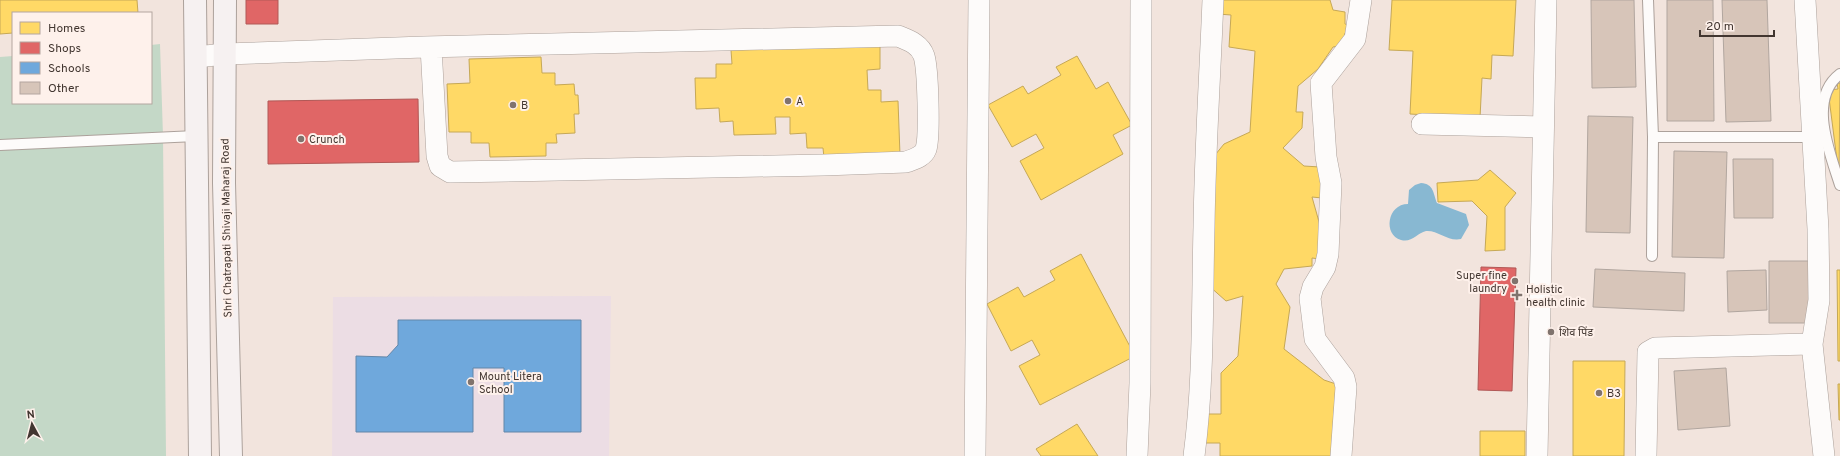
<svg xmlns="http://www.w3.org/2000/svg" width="1840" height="456" font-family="Overpass,'Noto Sans Devanagari',sans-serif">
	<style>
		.education { fill: #ecdde4 }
		.green { fill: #c4d8c7 }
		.water { fill: #88b8d2 }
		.homes { fill: #ffd966; stroke: #c6a856 }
		.shops { fill: #e06666; stroke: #b15856 }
		.schools { fill: #6fa8dc; stroke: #6286a8 }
		.building { fill: #d7c5b9; stroke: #b1a69f }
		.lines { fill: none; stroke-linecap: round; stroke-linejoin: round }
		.service-casing { stroke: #aca19b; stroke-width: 12 }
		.minor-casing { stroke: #aca19b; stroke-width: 22 }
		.secondary-casing { stroke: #aca19b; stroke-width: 24 }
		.service { stroke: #fdfbfa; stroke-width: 10 }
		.minor { stroke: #fdfbfa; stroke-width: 21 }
		.secondary { stroke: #f6f1f1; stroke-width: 22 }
		.poi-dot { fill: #80736d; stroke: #fef1eb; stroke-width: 1.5 }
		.labels { text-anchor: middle; stroke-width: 4; stroke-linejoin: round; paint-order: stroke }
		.poi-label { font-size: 11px; fill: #423630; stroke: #fef1eb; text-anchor: start }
		.street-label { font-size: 11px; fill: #423630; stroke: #fef1eb }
	</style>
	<rect width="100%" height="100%" fill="#f2e4dd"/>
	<!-- education -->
	<path class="education" d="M611,296L609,456H332L333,297Z"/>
	<!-- green -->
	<path class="green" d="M160,44L163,136L166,456H0V57L13,56V103H151V45Z"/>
	<!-- water -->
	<path class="water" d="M1421,183C1434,184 1433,193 1437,203L1466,214L1469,225L1461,239C1448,242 1438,230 1426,231C1417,233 1412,243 1401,240C1383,235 1387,204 1408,204L1409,190L1415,185Z"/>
	<!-- homes -->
	<path class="homes" d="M0,0H137L138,13H13V33L0,34Z
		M1219,0H1330L1333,10L1345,12V24L1348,25L1349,33H1345L1344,45L1333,47L1318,69L1298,86L1296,112H1303L1302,128L1283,148L1304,166L1320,167L1322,198L1312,197L1321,229L1320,259L1312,258V266L1284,269L1276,284L1290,307L1284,349L1324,380L1336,384L1331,456H1220V443H1206L1205,414H1221V373L1238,356L1243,296L1226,301L1208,285L1211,160L1224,144L1250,132L1255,51L1229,47L1231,15L1218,14Z
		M1392,0H1516L1513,56L1492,55L1491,79L1482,78L1480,118L1410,114L1413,51L1389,50Z
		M880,46V69L867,70L868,90H881V102L898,101L900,155L824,158L823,148H807L806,133L790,134V117H775L776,134L734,135L733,121L720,122L719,108L696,109L695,78H716V64H732L731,50Z
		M1077,56L1096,89L1108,82L1132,125L1113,135L1123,154L1041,200L1020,161L1044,148L1036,134L1012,147L988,105L1023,86L1028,94L1061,75L1056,67Z
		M541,57L542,73H555V85L574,84L575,95H578L579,114H574L575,133L556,134L557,143H546V156L490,157L489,143H471V132H449L447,84L470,83L469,59Z
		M1837,83H1840L1839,176L1828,90L1838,89Z
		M1490,170L1516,193L1505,207V250L1485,251L1487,216L1472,201L1438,202L1437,183L1478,180Z
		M1081,254L1135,356L1040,405L1019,366L1040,355L1032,340L1011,351L987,304L1018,287L1024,297L1055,280L1050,271Z
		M1837,270H1840V361H1838Z
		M1573,361H1625L1624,456H1573Z
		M1838,384H1840V420H1839Z
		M1077,424L1098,456H1041L1036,449Z
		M1480,431H1525V456H1480Z"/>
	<!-- shops -->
	<path class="shops" d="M246,0H278V24H246Z
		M418,99L419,162L268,164V101Z
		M1481,267L1516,268L1512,391L1478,390Z"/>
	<!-- schools -->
	<path class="schools" d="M398,320H581V432H504V368H473V432H356V356L387,357L398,345Z"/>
	<!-- building -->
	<path class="building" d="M1591,0H1634L1636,87L1592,88Z
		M1667,0H1713L1714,121H1667Z
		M1722,0H1767L1771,121L1726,122Z
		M1588,116L1633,117L1630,233L1586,232Z
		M1674,151L1727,152L1724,258L1672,257Z
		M1733,159H1773V218H1734Z
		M1769,261H1813L1812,323H1769Z
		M1595,269L1685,273L1684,311L1593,307Z
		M1766,270L1767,310L1728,312L1727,271Z
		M1726,368L1730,426L1678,430L1674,371Z"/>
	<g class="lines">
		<!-- service casing -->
		<g class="service-casing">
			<path id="service" d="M1648,0L1653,137L1652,256
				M1840,74C1807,99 1830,153 1840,185
				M1653,137H1812
				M0,145L196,136"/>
		</g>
		<!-- minor casing -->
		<g class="minor-casing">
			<path id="minor" d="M1805,0L1818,229L1819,300L1812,344
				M196,57L225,54L424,47L898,36C908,40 920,44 924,56C928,69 930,136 926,149C923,157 914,159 906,162L824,165L450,172L440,166L437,156L431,47
				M1422,124L1543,127
				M975,456L979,0
				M1137,456L1140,383L1141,0
				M1194,456C1204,380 1202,303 1204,227C1205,151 1210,75 1213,0
				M1341,456L1346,387L1344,378L1315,339L1310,298L1313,287L1325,267L1328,254L1331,183L1326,157L1321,83L1355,39L1361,0
				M1537,456L1546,0
				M1646,456L1648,352L1655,348L1812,344L1824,456"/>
		</g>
		<!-- secondary casing -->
		<g class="secondary-casing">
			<path id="secondary" d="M195,0L200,456
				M225,0L224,183L231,456"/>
		</g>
		<!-- service -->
		<use href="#service" class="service"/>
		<!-- minor -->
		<use href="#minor" class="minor"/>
		<!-- secondary -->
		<use href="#secondary" class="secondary"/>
	</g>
	<!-- markers -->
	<g class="poi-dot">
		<circle cx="788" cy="101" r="4"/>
		<circle cx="513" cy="105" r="4"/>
		<circle cx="301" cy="139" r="4"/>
		<circle cx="1515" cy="281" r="4"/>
		<path d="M1515 289h4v4h4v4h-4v4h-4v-4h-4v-4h4z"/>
		<circle cx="1551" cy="332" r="4"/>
		<circle cx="471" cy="382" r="4"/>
		<circle cx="1599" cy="393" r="4"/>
	</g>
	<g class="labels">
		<!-- poi labels -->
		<g class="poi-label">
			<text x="796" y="105">A</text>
			<text x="521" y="109">B</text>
			<text x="309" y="143">Crunch</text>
			<text x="1507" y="279" text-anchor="end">Super fine<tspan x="1507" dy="13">laundry</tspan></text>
			<text x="1526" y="293">Holistic<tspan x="1526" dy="13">health clinic</tspan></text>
			<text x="1559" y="336">शिव पिंड</text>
			<text x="479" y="380">Mount Litera<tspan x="479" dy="13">School</tspan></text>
			<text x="1607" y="397">B3</text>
		</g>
		<!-- street labels -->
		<g class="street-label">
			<text transform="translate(226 228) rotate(-91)" y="4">Shri Chatrapati Shivaji Maharaj Road</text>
		</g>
	</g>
	<!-- legend -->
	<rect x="12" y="12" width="140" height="92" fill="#fef1eb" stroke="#b3a6a0"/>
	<rect x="20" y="22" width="20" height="12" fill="#ffd966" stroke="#b3a6a0"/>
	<text x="48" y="32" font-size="12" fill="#423630">Homes</text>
	<rect x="20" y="42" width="20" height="12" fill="#e06666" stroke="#b3a6a0"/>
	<text x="48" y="52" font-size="12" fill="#423630">Shops</text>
	<rect x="20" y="62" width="20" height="12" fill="#6fa8dc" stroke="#b3a6a0"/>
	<text x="48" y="72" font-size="12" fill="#423630">Schools</text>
	<rect x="20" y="82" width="20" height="12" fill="#d7c5b9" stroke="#b3a6a0"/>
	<text x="48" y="92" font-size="12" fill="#423630">Other</text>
	<!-- north arrow -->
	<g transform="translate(32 424) rotate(353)" stroke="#fef1eb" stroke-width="3" paint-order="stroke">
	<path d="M0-3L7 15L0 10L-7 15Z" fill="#423630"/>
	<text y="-6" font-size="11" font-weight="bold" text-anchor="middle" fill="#423630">N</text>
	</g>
	<!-- scale -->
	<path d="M1700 30v6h74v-6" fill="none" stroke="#423630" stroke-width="2"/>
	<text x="1706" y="30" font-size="12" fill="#423630" stroke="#fef1eb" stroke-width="3" paint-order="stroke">20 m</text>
</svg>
